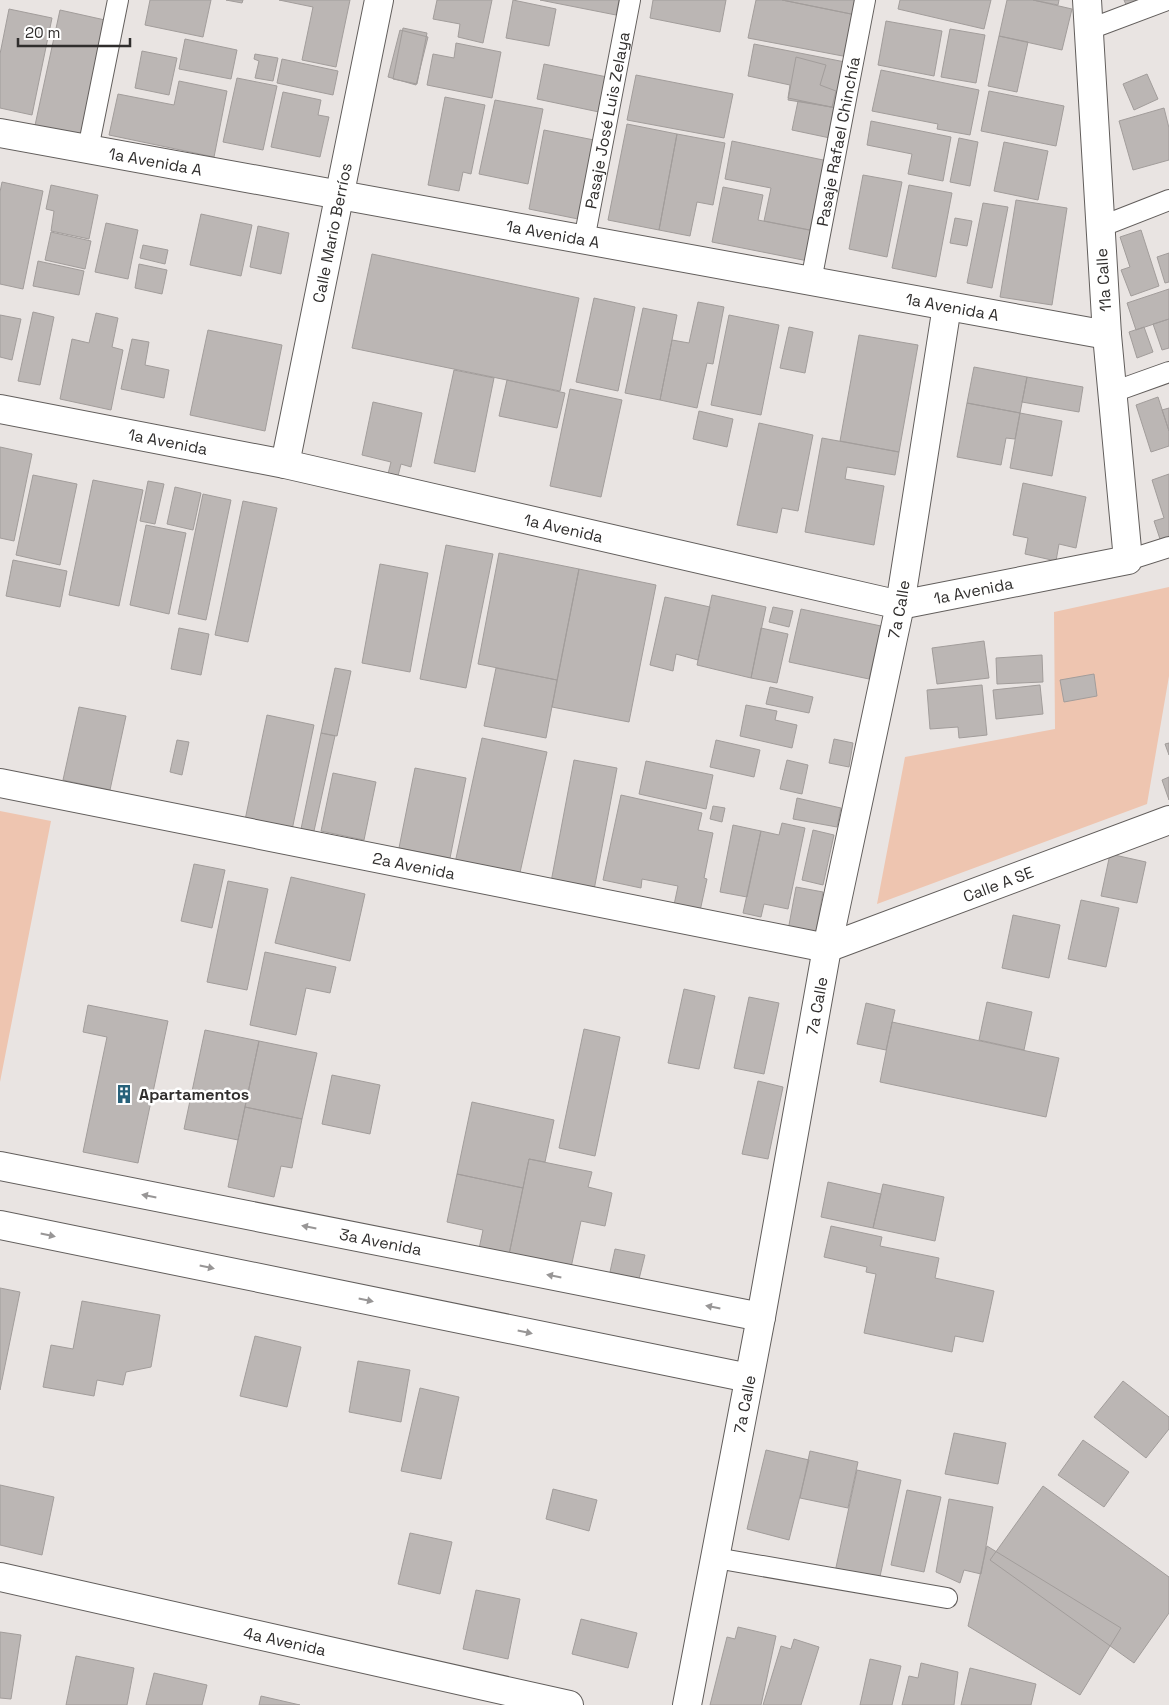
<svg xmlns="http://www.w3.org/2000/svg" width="1169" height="1705" font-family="'Space Grotesk',sans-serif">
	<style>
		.green { fill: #eec5b0 }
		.building { fill: #bbb6b4; stroke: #a29d9b }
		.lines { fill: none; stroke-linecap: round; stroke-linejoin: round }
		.lane-casing { stroke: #625e5c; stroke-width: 22 }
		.street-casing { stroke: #625e5c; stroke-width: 30 }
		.lane { stroke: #fff; stroke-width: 20 }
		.street { stroke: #fff; stroke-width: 28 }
		.oneway { fill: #989696 }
		.labels { text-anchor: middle; stroke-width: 5; stroke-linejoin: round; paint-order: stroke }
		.street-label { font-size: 16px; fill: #302e2d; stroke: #fff }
		.poi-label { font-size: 16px; font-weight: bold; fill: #302e2d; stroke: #fff; text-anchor: start }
	</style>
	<rect width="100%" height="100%" fill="#e9e4e2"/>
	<!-- green -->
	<path class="green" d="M1169,587V676L1147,804L877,904L905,757L1055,729L1054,612Z
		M0,811L51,821L0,1082Z"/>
	<!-- building -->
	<path class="building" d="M150,0H211L203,37L145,25Z
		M226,0H243L242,3Z
		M279,0H350L336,67L302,60L313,7Z
		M437,0H492L483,43L458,37L460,24L433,19Z
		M513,0L556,9L549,46L506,38Z
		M540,0H619L616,15Z
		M653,0H726L720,32L650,18Z
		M756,0H782L856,15L848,57L748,38Z
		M782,0H859L856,15Z
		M900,0H991L984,29L898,9Z
		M1007,0H1033L1072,9L1062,50L999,36Z
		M1033,0H1059L1058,5Z
		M1124,0H1159L1129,12Z
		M9,9L52,18L32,115L0,108V54Z
		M60,10L105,20L80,140L34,130Z
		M886,21L942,31L934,76L878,65Z
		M403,28L427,33L417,84L393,79Z
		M950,29L985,35L976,83L941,77Z
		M400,30L428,37L416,85L388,77Z
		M999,36L1028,42L1017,92L988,86Z
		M185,39L237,50L231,79L179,69Z
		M456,43L501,52L492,98L427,85L433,54L454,58Z
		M754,44L845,62L836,108L788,98L790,85L748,76Z
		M142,51L177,58L169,95L135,88Z
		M255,54L278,58L273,81L255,78L259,61L254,59Z
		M796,57L826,65L820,85L836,91L832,107L788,100Z
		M282,59L338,71L333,95L277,83Z
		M544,64L607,77L599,112L537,99Z
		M881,70L979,90L970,135L937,129L938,124L872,111Z
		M1147,74L1158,99L1134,110L1123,84Z
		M636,75L733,94L724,138L627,120Z
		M237,78L277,86L263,150L223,142Z
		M179,81L227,91L214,157L109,135L118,94L174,105Z
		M989,91L1064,106L1056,146L981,131Z
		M283,92L321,100L318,115L329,117L320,157L271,147Z
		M445,97L485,105L471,174L463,172L459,191L428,185Z
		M495,100L543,109L528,184L479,174Z
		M798,101L836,108L830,138L792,130Z
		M1164,108L1169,128V160L1133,170L1119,121Z
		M871,121L951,137L943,181L908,174L912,154L867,145Z
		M627,124L677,134L659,230L608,220Z
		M544,130L594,140L578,219L529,209Z
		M677,134L725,143L713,205L697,202L690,236L659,230Z
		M959,138L978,142L970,186L950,182Z
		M732,141L828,161L824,181L820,180L810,230L764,221L771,188L725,179Z
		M1004,142L1048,151L1038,200L994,191Z
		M863,175L902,182L887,257L849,249Z
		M2,182L43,191L23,289L0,284V192Z
		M51,185L98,195L89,239L51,231L54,211L46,209Z
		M909,185L952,193L936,277L892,268Z
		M723,187L763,195L758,220L814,231L808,261L712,242Z
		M1016,200L1067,208L1052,305L1000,297Z
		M983,203L1008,207L992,288L967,283Z
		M201,214L252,225L241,276L190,265Z
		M955,218L972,221L967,246L950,243Z
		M106,223L138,230L128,279L95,272Z
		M258,226L289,233L281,274L250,267Z
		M1141,230L1159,286L1131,296L1121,270L1130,267L1120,237Z
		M51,232L91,241L85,269L45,260Z
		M143,245L168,250L165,264L140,258Z
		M1169,253V282L1165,283L1157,257Z
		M372,254L579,298L560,391L352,348Z
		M38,261L84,271L79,295L33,286Z
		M139,264L167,270L162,294L135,288Z
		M1169,289V319L1136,330L1127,303Z
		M594,298L635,307L618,391L576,382Z
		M698,302L724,307L713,364L707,363L697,408L660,400L672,340L689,343Z
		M643,308L677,315L660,400L625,393Z
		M33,312L54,317L40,385L18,381Z
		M96,313L118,318L112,347L123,350L111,410L60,399L72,339L89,343Z
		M0,315L21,319L12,360L0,357Z
		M729,315L779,325L761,415L711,405Z
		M1169,319V348L1162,350L1153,324Z
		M789,327L813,332L805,373L780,368Z
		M1144,327L1153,352L1137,358L1129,332Z
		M208,330L282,345L265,431L190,415Z
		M859,335L918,345L899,452L840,441Z
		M132,339L149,342L145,365L169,370L164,398L121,389Z
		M974,367L1027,377L1020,413L967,403Z
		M454,370L494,378L475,472L434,463Z
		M1027,377L1083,387L1079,412L1022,402Z
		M507,380L565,393L557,428L499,416Z
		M570,389L622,400L601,497L550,486Z
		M1158,397L1169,431V446L1151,452L1136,405Z
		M373,402L422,413L411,467L401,464L398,476L388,474L391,462L362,455Z
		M967,403L1020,413L1015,439L1006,438L1001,465L957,457Z
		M1169,408V431L1162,410Z
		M699,411L733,419L727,447L693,439Z
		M1020,413L1062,421L1052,476L1010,468Z
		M759,423L813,435L798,511L782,508L777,533L737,525Z
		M822,438L899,452L895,475L847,467L845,479L884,486L874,545L805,532Z
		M0,447L32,454L14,541L0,538Z
		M1169,474V546L1163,548L1154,521L1164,518L1152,480Z
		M33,475L77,484L60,565L16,555Z
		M93,480L143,490L119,606L69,595Z
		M148,481L164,484L155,524L140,521Z
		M1023,483L1086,497L1076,548L1059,544L1056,561L1025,554L1028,538L1013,535Z
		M175,487L201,493L193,530L167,524Z
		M203,494L231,500L206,620L178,614Z
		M243,501L277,508L248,642L215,635Z
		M146,525L186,533L169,614L130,605Z
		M446,545L493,554L466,688L420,679Z
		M499,553L579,569L557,680L478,664Z
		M13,560L67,571L60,607L6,596Z
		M380,564L428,573L410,672L362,663Z
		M579,569L656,585L629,722L552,707Z
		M712,595L766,607L751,678L697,665Z
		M665,597L710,607L698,660L676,654L673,671L650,665Z
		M773,607L793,611L789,627L769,622Z
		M801,609L881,626L869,679L789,662Z
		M179,628L209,634L201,675L171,669Z
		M761,628L788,634L777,683L751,678Z
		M984,641L989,678L937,684L932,648Z
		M1042,655L1043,682L997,684L996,658Z
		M335,668L351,671L337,736L321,733Z
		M496,668L557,680L546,738L484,726Z
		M1094,674L1097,696L1064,702L1060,680Z
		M982,685L987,735L959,738L958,727L930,729L927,690Z
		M1040,685L1043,714L996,719L993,690Z
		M770,687L813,697L809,713L766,704Z
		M746,705L777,711L775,720L797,725L792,748L740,736Z
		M79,707L126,716L110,790L63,780Z
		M267,715L314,725L292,830L245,820Z
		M321,733L335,736L314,831L301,829Z
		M482,738L547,752L519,877L455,863Z
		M834,739L853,743L849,767L829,763Z
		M177,740L189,742L182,775L170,772Z
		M716,740L760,750L754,777L710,767Z
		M1169,743V755L1165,744Z
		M574,760L617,768L594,890L551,882Z
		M787,760L808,765L802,794L780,789Z
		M646,761L713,775L706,809L639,794Z
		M415,768L466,778L450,858L399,848Z
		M333,773L376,782L364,840L321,831Z
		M1169,777V800L1162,780Z
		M621,795L702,813L698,830L713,833L704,878L707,879L700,911L674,905L678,886L642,879L641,888L603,880Z
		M797,798L841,808L837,827L793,819Z
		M713,806L725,808L722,822L710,819Z
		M782,823L805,828L788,909L764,904L761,917L743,913L761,831L779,835Z
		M733,825L761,831L747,897L720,892Z
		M813,830L834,835L823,885L802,880Z
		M1110,854L1146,862L1137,903L1101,896Z
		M194,864L225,870L212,928L181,921Z
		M291,877L365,894L350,961L275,943Z
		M228,881L268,889L247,990L207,982Z
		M796,887L823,892L814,941L787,936Z
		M1081,900L1119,908L1106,967L1068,959Z
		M1013,915L1060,925L1049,978L1002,968Z
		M265,952L336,967L330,993L306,988L296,1035L250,1025Z
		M684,989L715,996L699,1069L668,1063Z
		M749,997L779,1003L764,1074L734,1068Z
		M987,1002L1032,1012L1024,1050L979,1040Z
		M866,1003L895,1010L886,1050L857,1044Z
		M88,1005L168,1021L138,1163L83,1152L107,1037L83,1032Z
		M892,1022L1059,1058L1046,1117L880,1082Z
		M584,1029L620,1037L595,1156L559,1148Z
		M205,1030L259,1041L238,1140L184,1129Z
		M259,1041L317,1053L302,1119L245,1107Z
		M332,1075L380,1085L370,1134L322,1124Z
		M758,1081L783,1087L768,1159L742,1154Z
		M472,1102L554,1120L545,1162L529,1159L523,1188L457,1174Z
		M245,1107L302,1119L292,1168L281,1166L274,1197L228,1187Z
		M529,1159L592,1172L588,1187L612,1193L605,1226L581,1221L569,1277L507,1264Z
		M457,1174L523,1188L507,1264L477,1258L483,1230L447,1222Z
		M828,1182L881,1194L873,1228L821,1217Z
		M883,1184L944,1197L935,1241L873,1228Z
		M831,1226L882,1237L880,1246L939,1258L935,1278L994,1291L983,1342L955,1336L952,1352L864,1333L876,1274L866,1272L867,1267L824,1257Z
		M615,1249L645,1255L639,1279L610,1272Z
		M0,1288L20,1292L0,1390Z
		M82,1301L160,1315L151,1367L126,1372L123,1385L97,1380L94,1396L43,1387L51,1345L73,1349Z
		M255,1336L301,1347L287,1407L240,1396Z
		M358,1361L410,1370L401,1422L349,1412Z
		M1123,1381L1169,1417V1429L1146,1458L1094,1417Z
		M420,1388L459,1397L441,1479L401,1471Z
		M954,1433L1006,1443L998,1484L945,1474Z
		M1083,1440L1129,1472L1104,1507L1058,1475Z
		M766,1450L809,1460L789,1540L747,1529Z
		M810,1451L858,1462L848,1508L800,1498Z
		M857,1470L901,1480L879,1581L835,1572Z
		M0,1485L54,1497L42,1555L0,1545Z
		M1043,1486L1169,1577V1613L1134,1663L990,1560Z
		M553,1489L597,1500L589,1531L546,1519Z
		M907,1490L941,1497L924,1572L891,1565Z
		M949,1499L993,1507L981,1574L964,1570L960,1583L936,1572Z
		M410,1533L452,1542L440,1594L398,1584Z
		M987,1546L1121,1628L1080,1695L968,1626Z
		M476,1590L520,1599L508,1659L463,1649Z
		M581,1619L637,1633L628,1668L572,1654Z
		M738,1627L776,1636L761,1705H710L727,1637L735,1639Z
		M0,1632L21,1635L11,1699L0,1698Z
		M794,1639L819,1647L801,1705H763L781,1646L791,1649Z
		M76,1656L134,1668L127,1705H66Z
		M870,1659L901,1666L892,1705H860Z
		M921,1663L958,1672L954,1705H902L909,1676L918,1678Z
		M970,1668L1036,1684L1031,1705H961Z
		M154,1673L207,1685L202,1705H146Z
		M261,1696L300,1705H259Z"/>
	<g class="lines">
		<!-- lane casing -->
		<g class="lane-casing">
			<g id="lane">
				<path d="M1090,29L1167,0"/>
				<path d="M88,149L118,0"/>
				<path d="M1100,227L1169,200"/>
				<path id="s1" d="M584,240L630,0"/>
				<path id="s2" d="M811,281L865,0"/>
				<path d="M1113,392L1169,372"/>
				<path d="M1128,560L1169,547"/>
				<path d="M716,1558L947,1598"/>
			</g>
		</g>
		<!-- street casing -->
		<g class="street-casing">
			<g id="street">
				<path id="s3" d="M0,133L1107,335"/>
				<path id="s4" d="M0,409L285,464L900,605L1128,560L1107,335L1087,0"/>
				<path id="s5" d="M285,464L379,0"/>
				<path id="s6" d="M0,783L827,948L1169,820"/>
				<path id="s7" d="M0,1166L761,1317"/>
				<path d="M0,1225L749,1378"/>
				<path id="s8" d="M0,1577L569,1705"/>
				<path id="s9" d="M687,1705L761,1317L827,948L900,605L947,306"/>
			</g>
		</g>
		<!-- lane -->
		<use href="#lane" class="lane"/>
		<!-- street -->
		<use href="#street" class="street"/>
	</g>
	<!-- one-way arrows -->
	<defs><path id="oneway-solid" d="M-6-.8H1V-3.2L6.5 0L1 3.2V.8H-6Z" transform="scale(1.25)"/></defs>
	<g class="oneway">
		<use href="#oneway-solid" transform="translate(149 1196) rotate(-169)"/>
		<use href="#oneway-solid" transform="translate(309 1227) rotate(-169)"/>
		<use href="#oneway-solid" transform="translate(48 1235) rotate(12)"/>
		<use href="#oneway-solid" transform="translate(207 1267) rotate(12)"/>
		<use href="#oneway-solid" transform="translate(554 1276) rotate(-169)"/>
		<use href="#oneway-solid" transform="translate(366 1300) rotate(12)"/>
		<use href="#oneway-solid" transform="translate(713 1307) rotate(-169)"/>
		<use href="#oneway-solid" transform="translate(525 1332) rotate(12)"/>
	</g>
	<!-- icons -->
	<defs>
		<g id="building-bare" transform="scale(1.5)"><path d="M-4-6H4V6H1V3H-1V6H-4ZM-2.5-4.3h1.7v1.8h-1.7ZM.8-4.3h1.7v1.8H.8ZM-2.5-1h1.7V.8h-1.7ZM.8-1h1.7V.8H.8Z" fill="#27617a" stroke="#fff" stroke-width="2.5" paint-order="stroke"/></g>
	</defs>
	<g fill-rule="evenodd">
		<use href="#building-bare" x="124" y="1094"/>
	</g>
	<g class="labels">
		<!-- street labels -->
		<g class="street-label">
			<text dy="6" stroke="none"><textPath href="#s1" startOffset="122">Pasaje José Luis Zelaya</textPath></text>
			<text dy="6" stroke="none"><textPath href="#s2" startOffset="142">Pasaje Rafael Chinchía</textPath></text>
			<text dy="6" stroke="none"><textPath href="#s3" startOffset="158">1a Avenida A</textPath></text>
			<text dy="6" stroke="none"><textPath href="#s5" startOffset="236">Calle Mario Berríos</textPath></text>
			<text dy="6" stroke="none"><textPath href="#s3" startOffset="562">1a Avenida A</textPath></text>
			<text transform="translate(1103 280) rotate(-94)" y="6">11a Calle</text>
			<text dy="6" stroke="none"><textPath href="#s3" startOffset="968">1a Avenida A</textPath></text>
			<text dy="6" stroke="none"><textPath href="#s4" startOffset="171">1a Avenida</textPath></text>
			<text dy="6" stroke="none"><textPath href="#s4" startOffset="576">1a Avenida</textPath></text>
			<text dy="6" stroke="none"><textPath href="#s4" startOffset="996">1a Avenida</textPath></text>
			<text dy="6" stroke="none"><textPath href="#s9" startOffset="1116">7a Calle</textPath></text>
			<text dy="6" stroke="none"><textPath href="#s6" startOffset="422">2a Avenida</textPath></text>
			<text dy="6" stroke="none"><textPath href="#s6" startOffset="1026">Calle A SE</textPath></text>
			<text dy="6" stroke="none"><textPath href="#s9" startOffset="711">7a Calle</textPath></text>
			<text dy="6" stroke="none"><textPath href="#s7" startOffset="388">3a Avenida</textPath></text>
			<text dy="6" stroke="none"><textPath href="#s9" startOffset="306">7a Calle</textPath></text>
			<text dy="6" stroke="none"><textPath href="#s8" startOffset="292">4a Avenida</textPath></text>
		</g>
		<!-- poi labels -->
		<g class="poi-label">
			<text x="139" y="1100">Apartamentos</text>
		</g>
	</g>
	<!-- scale -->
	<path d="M18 38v8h112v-8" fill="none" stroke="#302e2d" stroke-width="2.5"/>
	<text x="25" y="38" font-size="15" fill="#302e2d" stroke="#ffffff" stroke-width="4" paint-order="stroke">20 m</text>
</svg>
